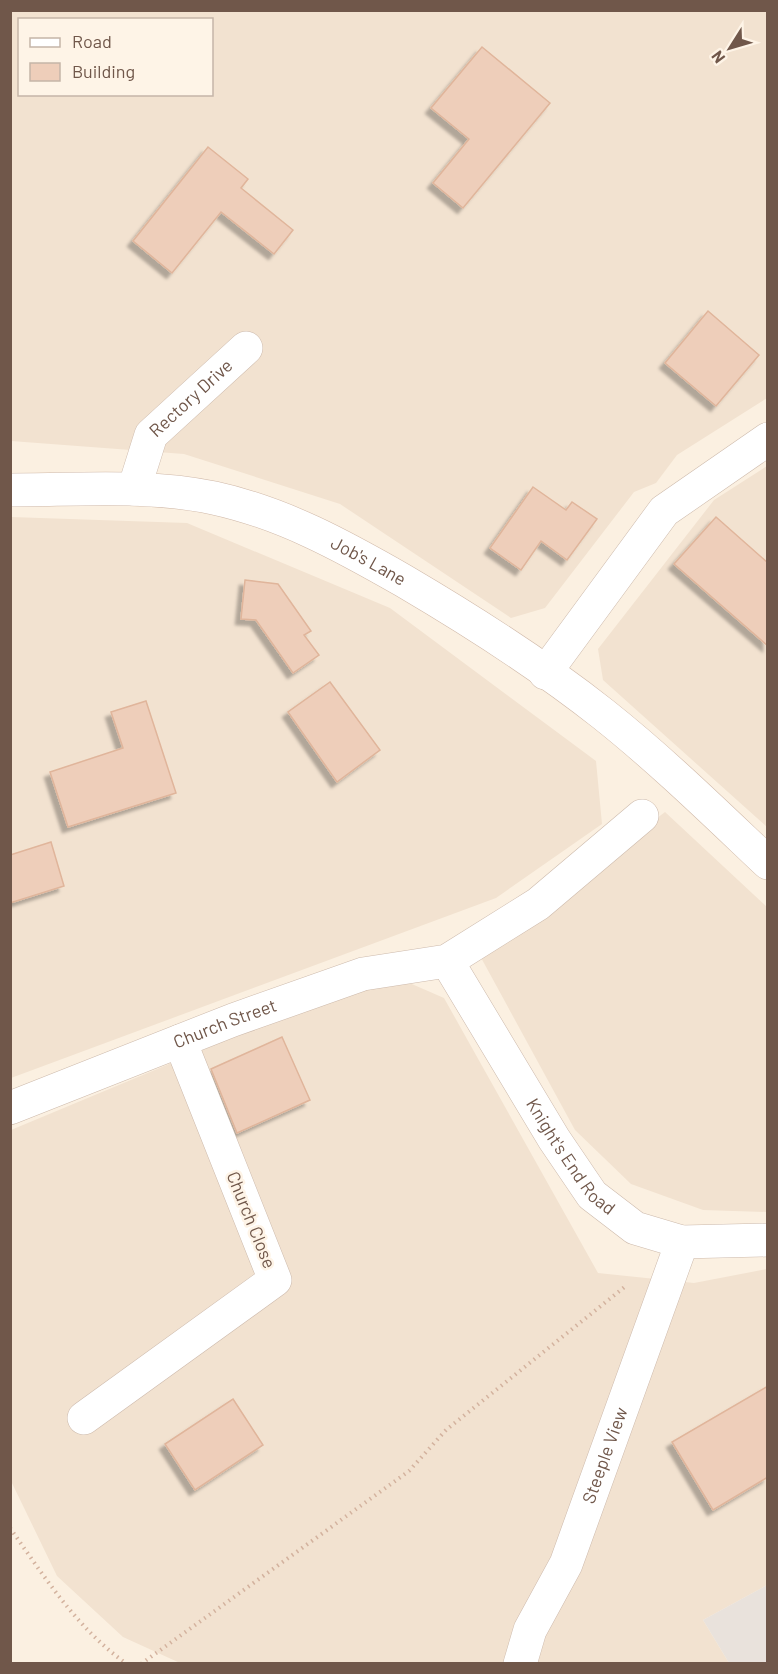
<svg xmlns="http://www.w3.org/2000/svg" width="778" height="1674" font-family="Barlow,sans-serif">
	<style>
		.residential { fill: #f2e2d0; fill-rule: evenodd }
		.industrial { fill: #e9e2dc }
		.building { fill: #eeceba; stroke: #e0b59b; stroke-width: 1.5; filter: url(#shadow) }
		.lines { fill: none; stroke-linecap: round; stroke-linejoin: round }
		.street-casing { stroke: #cdbaac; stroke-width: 34 }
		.secondary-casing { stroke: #d0b9a9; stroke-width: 34 }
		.path { stroke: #d3b29e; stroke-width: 4; stroke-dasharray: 1.5 4.5; stroke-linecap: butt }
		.street { stroke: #fff; stroke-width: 33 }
		.secondary { stroke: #fff; stroke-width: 33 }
		.labels { text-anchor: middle; stroke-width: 5; stroke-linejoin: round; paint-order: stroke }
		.street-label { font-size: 18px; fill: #70574a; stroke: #fef4e7 }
	</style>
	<defs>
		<filter id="shadow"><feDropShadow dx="-5.5" dy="5.5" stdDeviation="1.5" flood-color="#0004"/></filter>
	</defs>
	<rect width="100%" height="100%" fill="#fbf0e1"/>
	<!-- residential -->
	<path class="residential" d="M10,11H767V398L677,455L656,483L634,492L545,608L511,618L340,504L184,454L11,441ZM20,20H212V94H20Z
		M767,466V827L603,680L598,649L714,500Z
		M11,517L187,523L390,608L596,761L602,824L496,898L11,1078Z
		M665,812L767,907V1212L703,1210L631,1184L575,1130L479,954Z
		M398,978L444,998L598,1273L694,1283L767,1269V1585L703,1620L729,1663H180L123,1637L57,1576L11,1481V1130L308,1006Z"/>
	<!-- industrial -->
	<path class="industrial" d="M767,1585V1663H729L703,1620Z"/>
	<!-- building -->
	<path class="building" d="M482,47L550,103L463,208L433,183L469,139L431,108Z
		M208,147L248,179L241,188L293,230L274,254L221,212L172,273L133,241Z
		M708,311L759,355L716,406L665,363Z
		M533,487L566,510L572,502L597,519L567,560L541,541L521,570L490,548Z
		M716,517L768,563V646L674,564Z
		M245,580L278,584L311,631L304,635L319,655L293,673L256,620L241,619Z
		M330,682L380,750L337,782L288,712Z
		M146,701L176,793L68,827L50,772L123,748L111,712Z
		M51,842L64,886L10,903V855Z
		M282,1037L310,1100L237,1133L211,1069Z
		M768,1386V1477L713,1510L672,1442Z
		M233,1399L263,1445L195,1490L165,1444Z"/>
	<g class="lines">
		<!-- street casing -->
		<g class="street-casing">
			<g id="street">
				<path id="s1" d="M134,489L151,435L246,348"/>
				<path d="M545,673L664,511L768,439"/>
				<path id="s2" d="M447,961L554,1139L592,1195L635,1228L682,1242L768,1240"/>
				<path id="s3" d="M10,1108L233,1020L363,974L447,961L538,904L642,816"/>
				<path d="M84,1418L275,1280L180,1041"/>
				<path id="s4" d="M520,1664L530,1630L566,1564L682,1242"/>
			</g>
		</g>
		<!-- secondary casing -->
		<g class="secondary-casing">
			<g id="secondary">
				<path id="s5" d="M10,490C77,490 148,484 214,498C283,513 343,546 404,581C472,621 541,665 603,714C661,760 714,812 768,863"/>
			</g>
		</g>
		<!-- path -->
		<path class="path" d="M10,1528C44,1576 78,1630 127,1664
			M141,1664L409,1471L446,1430L627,1285"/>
		<!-- street -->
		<use href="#street" class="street"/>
		<!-- secondary -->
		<use href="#secondary" class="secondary"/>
	</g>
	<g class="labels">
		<!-- street labels -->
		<g class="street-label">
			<text dy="6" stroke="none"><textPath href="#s1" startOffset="111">Rectory Drive</textPath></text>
			<text dy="6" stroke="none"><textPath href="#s5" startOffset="372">Job's Lane</textPath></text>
			<text dy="6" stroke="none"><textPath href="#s3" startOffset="231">Church Street</textPath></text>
			<text dy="6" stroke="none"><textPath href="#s2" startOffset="232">Knight's End Road</textPath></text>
			<text transform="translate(251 1220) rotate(68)" y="6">Church Close</text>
			<text dy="6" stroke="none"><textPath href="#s4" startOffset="226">Steeple View</textPath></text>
		</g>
	</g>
	<!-- border -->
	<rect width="778" height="1674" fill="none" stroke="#70574a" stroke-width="24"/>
	<!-- legend -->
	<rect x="18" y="18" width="195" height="78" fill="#fef4e7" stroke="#c5b5a8" stroke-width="1.5"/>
	<rect x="30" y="38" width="30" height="9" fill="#ffffff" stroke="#c5b5a8" stroke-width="1.5"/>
	<text x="72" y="48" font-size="18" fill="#70574a">Road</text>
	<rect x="30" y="63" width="30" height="18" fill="#eeceba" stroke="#c5b5a8" stroke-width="1.5"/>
	<text x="72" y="78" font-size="18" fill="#70574a">Building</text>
	<!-- north arrow -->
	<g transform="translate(730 48) rotate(233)" stroke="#fef4e7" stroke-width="4.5" paint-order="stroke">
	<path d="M0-4.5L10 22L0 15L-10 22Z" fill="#70574a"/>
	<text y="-9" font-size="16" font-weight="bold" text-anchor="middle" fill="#70574a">N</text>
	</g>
</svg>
